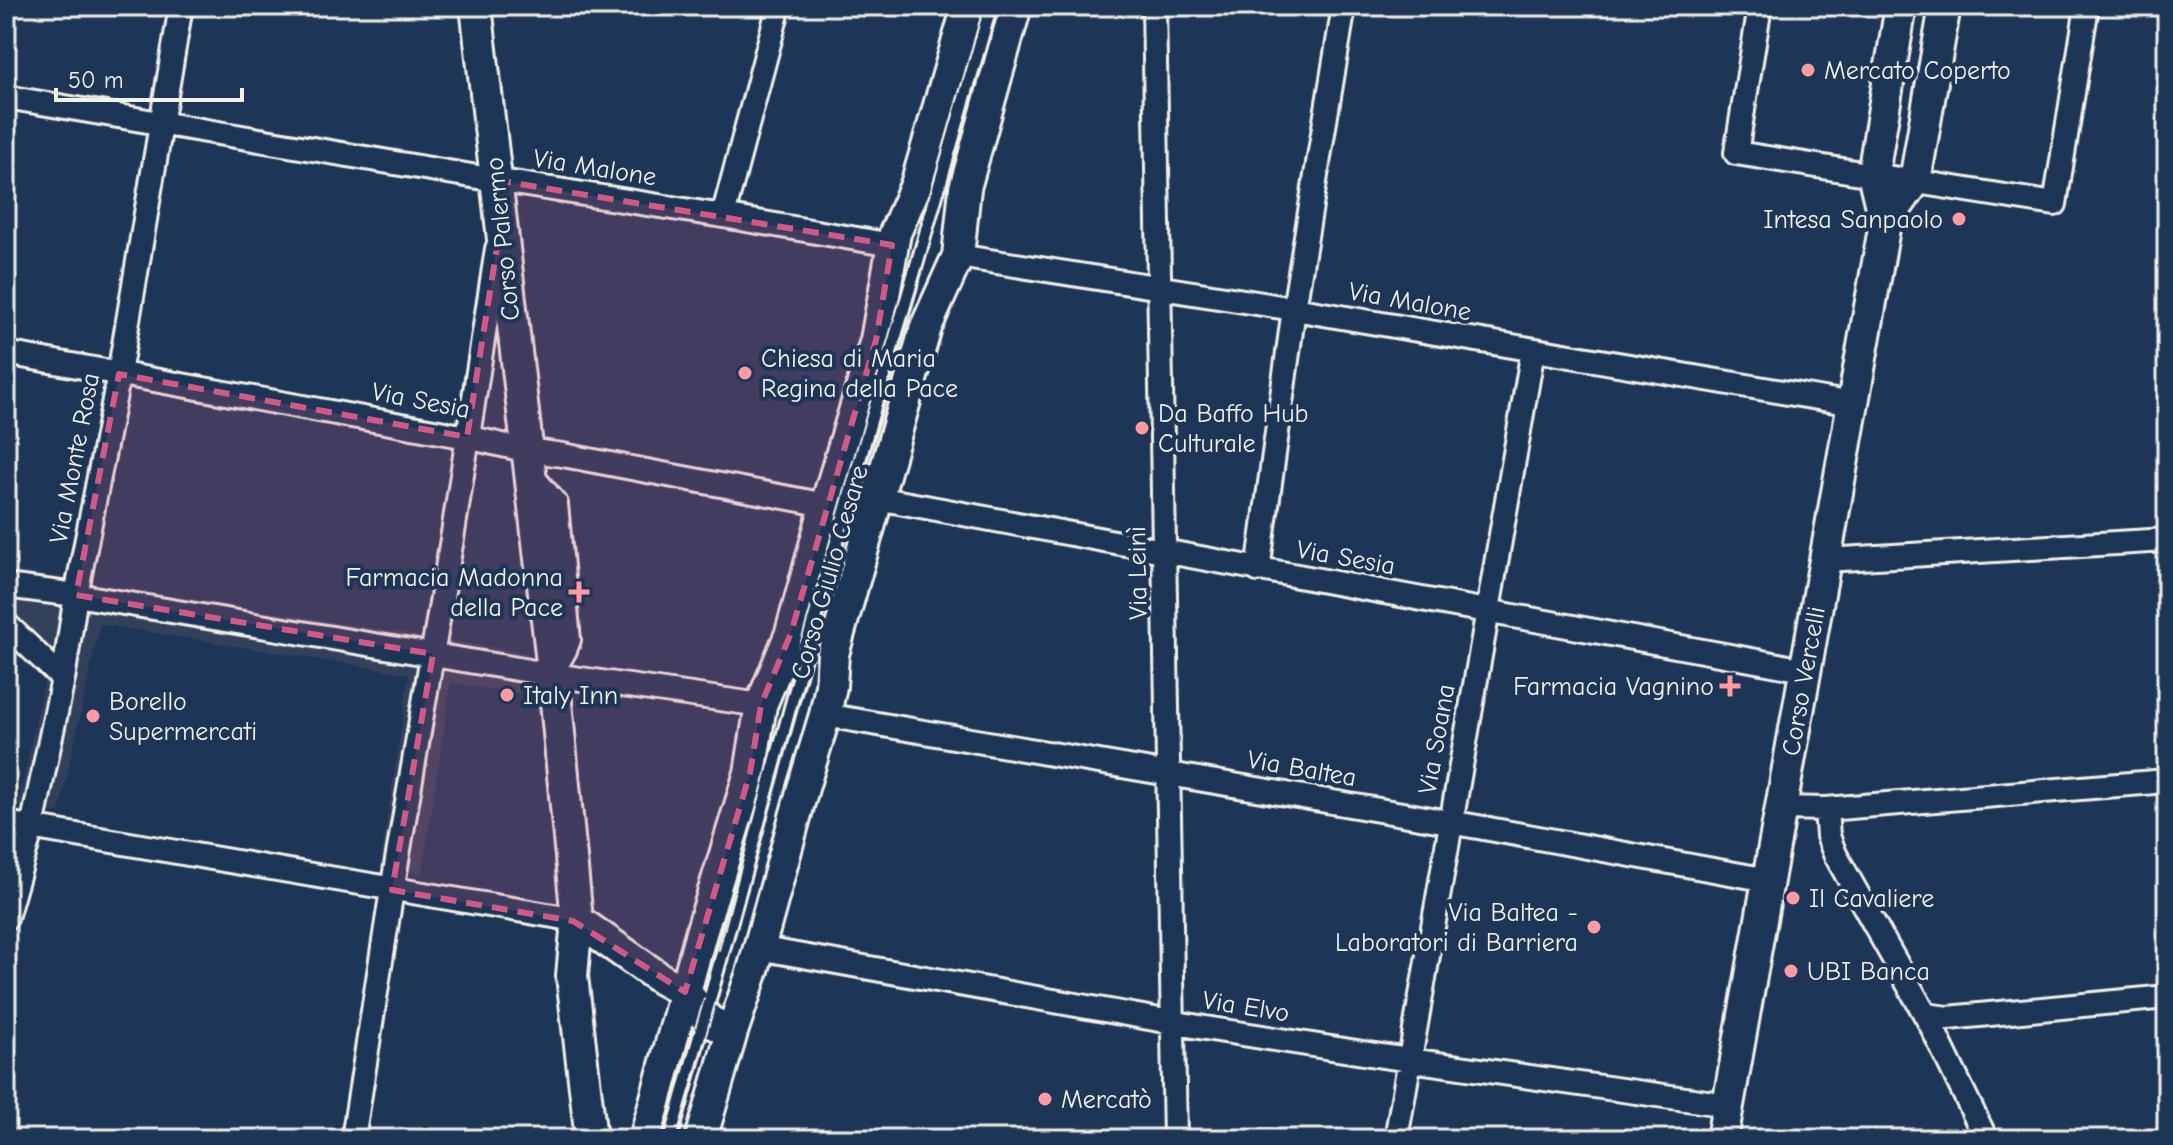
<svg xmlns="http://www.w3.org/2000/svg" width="2173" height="1145" font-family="'Comic Neue',sans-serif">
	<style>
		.built { fill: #30415c }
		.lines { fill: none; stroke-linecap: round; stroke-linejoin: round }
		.lane-casing { stroke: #f4f1e8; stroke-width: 17 }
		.street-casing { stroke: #f4f1e8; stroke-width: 28 }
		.secondary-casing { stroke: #f4f1e8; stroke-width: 36 }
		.lane { stroke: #1d3557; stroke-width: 11 }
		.street { stroke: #1d3557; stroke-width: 22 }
		.secondary { stroke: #1d3557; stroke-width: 30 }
		.tram { stroke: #f4f1e8; stroke-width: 2 }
		.marked { fill: #d15985; fill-opacity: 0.2; stroke: #d15985; stroke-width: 6; stroke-dasharray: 16 10; stroke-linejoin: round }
		.poi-dot { fill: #ff9aa2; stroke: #1d3557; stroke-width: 3 }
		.labels { text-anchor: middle; stroke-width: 8; stroke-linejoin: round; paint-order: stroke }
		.poi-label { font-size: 26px; fill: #f4f1e8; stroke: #1d3557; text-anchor: start }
		.street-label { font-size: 26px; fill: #f4f1e8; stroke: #1d3557 }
	</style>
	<rect width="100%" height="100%" fill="#1d3557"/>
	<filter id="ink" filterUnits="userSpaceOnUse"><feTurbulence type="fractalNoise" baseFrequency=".0125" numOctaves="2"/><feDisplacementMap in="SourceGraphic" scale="16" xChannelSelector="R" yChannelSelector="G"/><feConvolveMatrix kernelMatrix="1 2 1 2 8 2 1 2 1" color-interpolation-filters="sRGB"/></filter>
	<g filter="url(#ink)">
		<!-- built -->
		<path class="built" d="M6,569L526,653L530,695L451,683L422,874L380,867L409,674L100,624L59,813L18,806L46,672L6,637Z"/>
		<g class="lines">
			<!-- lane casing -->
			<g class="lane-casing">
				<path id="lane" d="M671,1139L827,576L991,6"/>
			</g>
			<!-- street casing -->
			<g class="street-casing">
				<path id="street" d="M1154,6L1175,1139
					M1760,6L1736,153L2055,204L2087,6
					M6,97L501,181L723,216L892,245
					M723,216L779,6
					M958,256L1294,309L1853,404
					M6,353L467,437L520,449L563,455L826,505
					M528,471L556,504L569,640L565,650L553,671
					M877,498L1805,670
					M1825,560L2167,540
					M1258,570L1294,309L1344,6
					M6,586L76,595L553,675L761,705
					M6,624L63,679
					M825,715L1478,827L1768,880
					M1781,808L1826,809L2167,781
					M1826,809L1828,836L1835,854L1931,1025L1986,1139
					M6,823L577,920
					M6,918L32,827L63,679L76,595L119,374L181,6
					M758,948L1199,1027L1382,1056L1728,1105
					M1926,1015L1948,1018L2167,997
					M353,1139L392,890L453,533L497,249
					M1396,1139C1441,876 1489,613 1533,350"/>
			</g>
			<!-- secondary casing -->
			<g class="secondary-casing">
				<path id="secondary" d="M476,6L553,671L577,920L572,976L591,1139
					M1885,223L1915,181L1945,6
					M577,920L661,979L685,992L709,1021L732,1032
					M645,1139L701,933L750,773L761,705L791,633L826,505L876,340L895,233L916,185L968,6
					M701,1139L732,1032L753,970L803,788L825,715L831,686L833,654L926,327L958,256L965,188L1016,6
					M1722,1139L1885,223L1873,174L1901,6"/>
			</g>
			<!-- lane -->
			<use href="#lane" class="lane"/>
			<!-- street -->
			<use href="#street" class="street"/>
			<!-- secondary -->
			<use href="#secondary" class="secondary"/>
			<!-- tram -->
			<path class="tram" d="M719,950L796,659L984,6
				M661,1139L704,999
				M676,1139L733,942L795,713L882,404L1000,6"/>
		</g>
	</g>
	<!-- marked area -->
	<path class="marked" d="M495,180L892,245L876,340L791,633L761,705L750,773L685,992L573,921L392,890L433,654L76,595L119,374L467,437L500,228Z"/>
	<!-- markers -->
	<g class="poi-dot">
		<circle cx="1808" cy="70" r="8"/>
		<circle cx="1959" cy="219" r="8"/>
		<circle cx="745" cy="373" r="8"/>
		<circle cx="1142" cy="428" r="8"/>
		<path d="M575 580h8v8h8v8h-8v8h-8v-8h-8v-8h8z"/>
		<path d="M1726 674h8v8h8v8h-8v8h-8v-8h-8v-8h8z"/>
		<circle cx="507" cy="695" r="8"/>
		<circle cx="93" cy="716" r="8"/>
		<circle cx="1793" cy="898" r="8"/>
		<circle cx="1594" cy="927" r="8"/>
		<circle cx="1791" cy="971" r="8"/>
		<circle cx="1045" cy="1099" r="8"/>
	</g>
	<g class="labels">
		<!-- poi labels -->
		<g class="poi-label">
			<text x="1824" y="79">Mercato Coperto</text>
			<text x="1943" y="228" text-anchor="end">Intesa Sanpaolo</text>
			<text x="761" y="367">Chiesa di Maria<tspan x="761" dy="30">Regina della Pace</tspan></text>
			<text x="1158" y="422">Da Baffo Hub<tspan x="1158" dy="30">Culturale</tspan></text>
			<text x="563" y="586" text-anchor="end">Farmacia Madonna<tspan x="563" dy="30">della Pace</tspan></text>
			<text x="1714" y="695" text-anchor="end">Farmacia Vagnino</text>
			<text x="523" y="704">Italy Inn</text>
			<text x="109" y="710">Borello<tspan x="109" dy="30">Supermercati</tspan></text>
			<text x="1809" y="907">Il Cavaliere</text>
			<text x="1578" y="921" text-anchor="end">Via Baltea -<tspan x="1578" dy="30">Laboratori di Barriera</tspan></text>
			<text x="1807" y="980">UBI Banca</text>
			<text x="1061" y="1108">Mercatò</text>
		</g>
		<!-- street labels -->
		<g class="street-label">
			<text transform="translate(595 167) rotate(9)" y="9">Via Malone</text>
			<text transform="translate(502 239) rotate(-96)" y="9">Corso Palermo</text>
			<text transform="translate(1410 301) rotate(10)" y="9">Via Malone</text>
			<text transform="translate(421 400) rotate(11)" y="9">Via Sesia</text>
			<text transform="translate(74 458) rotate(-79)" y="9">Via Monte Rosa</text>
			<text transform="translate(1346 557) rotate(10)" y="9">Via Sesia</text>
			<text transform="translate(829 572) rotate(-74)" y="9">Corso Giulio Cesare</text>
			<text transform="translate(1137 573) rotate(-91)" y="9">Via Leinì</text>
			<text transform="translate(1803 681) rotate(-80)" y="9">Corso Vercelli</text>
			<text transform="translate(1436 739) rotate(-80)" y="9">Via Soana</text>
			<text transform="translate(1302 768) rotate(10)" y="9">Via Baltea</text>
			<text transform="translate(1246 1006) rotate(9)" y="9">Via Elvo</text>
		</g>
	</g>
	<!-- margin -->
	<rect width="2173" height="1145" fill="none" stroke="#1d3557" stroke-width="32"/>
	<rect x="16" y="16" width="2141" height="1113" fill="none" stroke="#f4f1e8" stroke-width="3" filter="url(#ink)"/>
	<!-- scale -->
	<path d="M56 88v12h186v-12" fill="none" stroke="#f4f1e8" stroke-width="4"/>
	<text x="68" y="88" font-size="24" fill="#f4f1e8" stroke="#1d3557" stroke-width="6" paint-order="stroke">50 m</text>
</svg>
